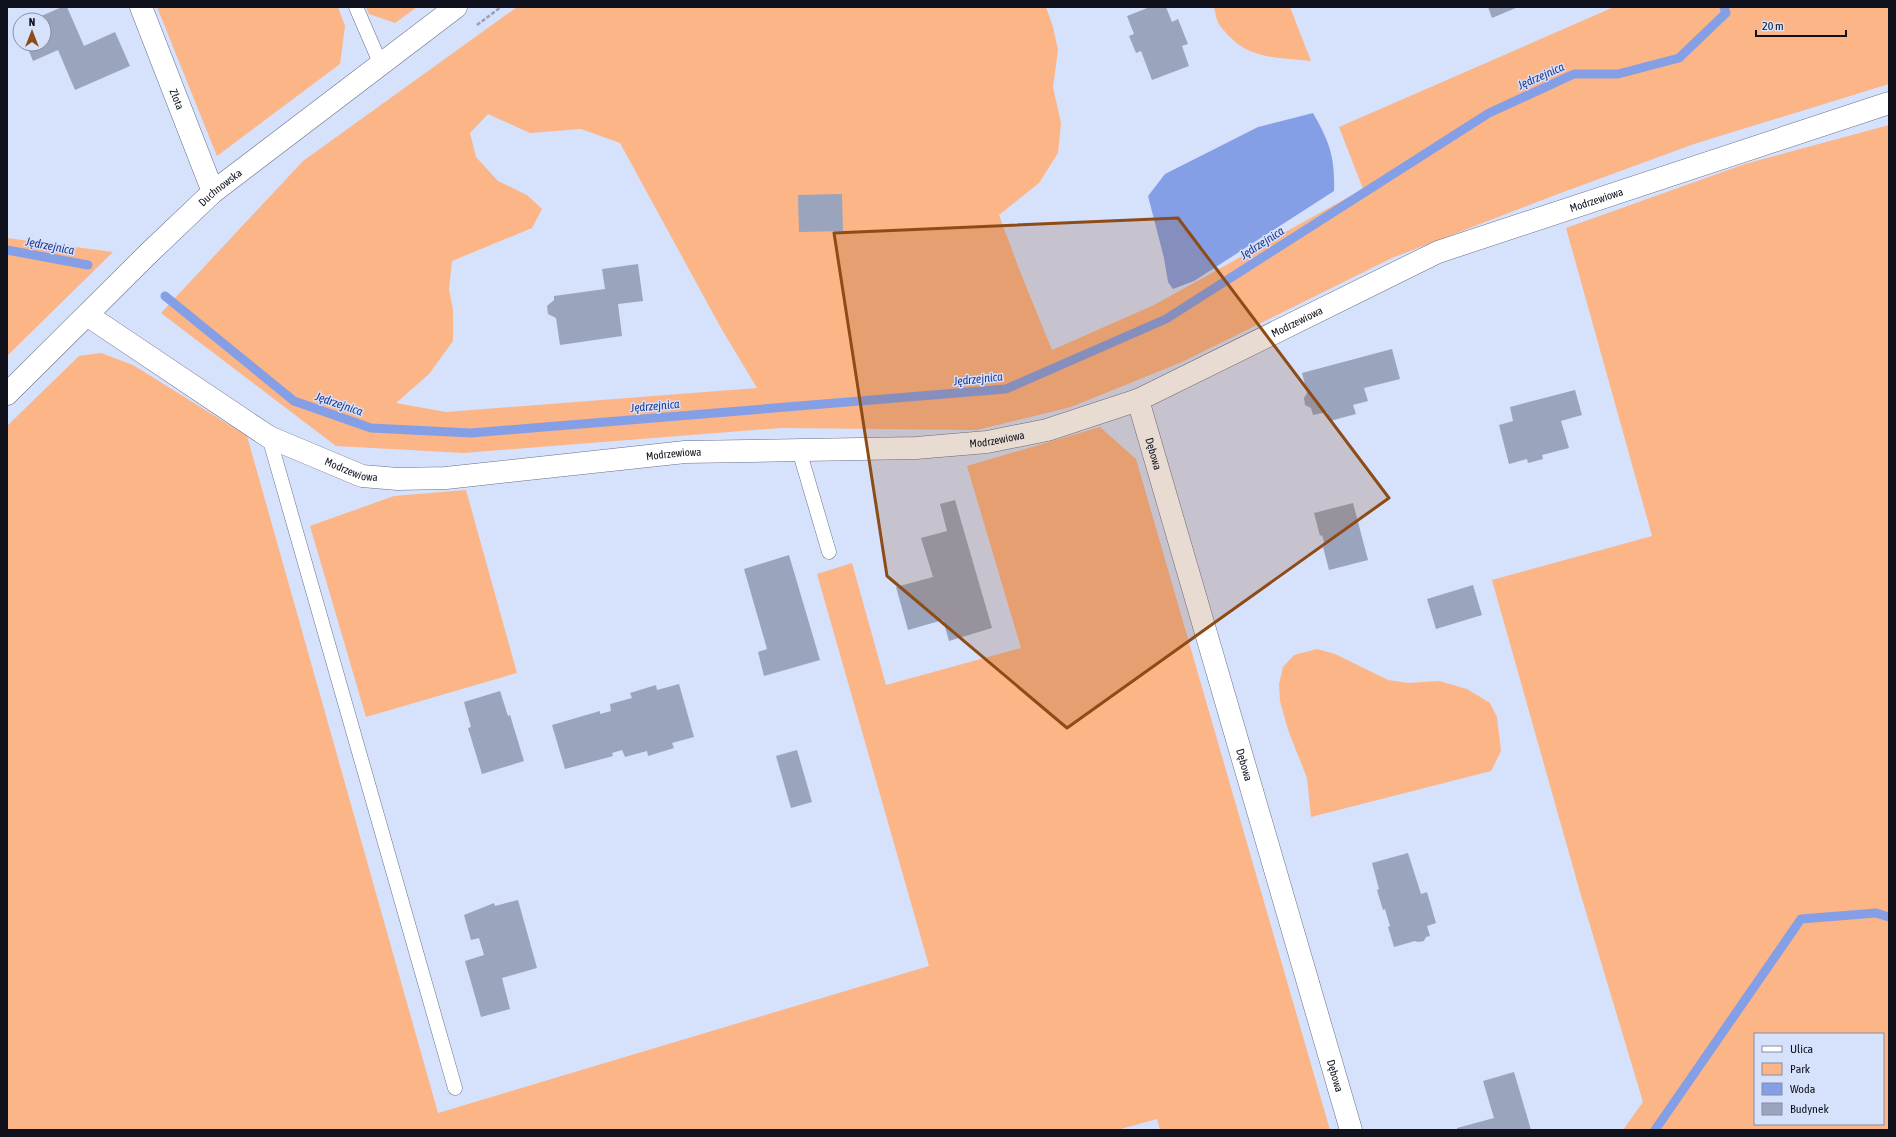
<svg xmlns="http://www.w3.org/2000/svg" width="1896" height="1137" font-family="'Asap Condensed',sans-serif">
	<style>
		.green { fill: #fcb586; fill-rule: evenodd }
		.water { fill: #859fe6 }
		.lines { fill: none; stroke-linecap: round; stroke-linejoin: round }
		.stream { stroke: #859fe6; stroke-width: 9 }
		.building { fill: #9aa4bd }
		.service-casing { stroke: #677088; stroke-width: 15 }
		.minor-casing { stroke: #677088; stroke-width: 23 }
		.tertiary-casing { stroke: #677088; stroke-width: 23 }
		.path { stroke: #97a0b6; stroke-width: 2.5; stroke-dasharray: 4 2; stroke-linecap: butt }
		.service { stroke: #fff; stroke-width: 14 }
		.minor { stroke: #fff; stroke-width: 22 }
		.tertiary { stroke: #fff; stroke-width: 22 }
		.marked { fill: #8d4c17; fill-opacity: 0.2; stroke: #8d4c17; stroke-width: 3; stroke-linejoin: round }
		.labels { text-anchor: middle; stroke-width: 3; stroke-linejoin: round; paint-order: stroke }
		.street-label { font-size: 11px; fill: #0f121c; stroke: #d6e1fc }
		.water-label { font-size: 12px; font-style: italic; fill: #25388b; stroke: #d6e1fc }
	</style>
	<rect width="100%" height="100%" fill="#d6e1fc"/>
	<!-- green -->
	<path class="green" d="M157,7H338L345,26L340,64L217,156Z
		M366,7H417L395,23L369,14Z
		M517,7H1046L1053,27L1058,50L1053,87L1061,123L1058,153L1039,183L999,215L1021,274L1052,350L1154,305L1363,189L1339,127L1614,7H1889V84L1694,144L1558,194L1392,258L1182,362L1071,407L977,430L781,428L464,453L336,446L161,313L303,161ZM488,114L530,133L581,129L620,143L721,328L757,388L446,412L396,403L429,374L453,341V310L449,289L452,261L532,228L542,209L527,195L498,181L476,157L470,133Z
		M1214,7H1290L1311,61C1279,57 1252,60 1229,36C1218,24 1217,23 1214,7Z
		M1889,125V1130H1623L1643,1102L1580,892L1492,580L1652,536L1566,228L1745,164ZM1755,1034H1883V1124H1755Z
		M7,238L113,252L7,356Z
		M101,353L133,365L247,436L438,1113L929,966L817,574L852,563L886,685L1021,648L967,466L1100,427L1136,459L1330,1130H1160L1157,1119L1117,1130H7V426L79,356Z
		M466,490L517,673L366,717L310,526L394,496Z
		M1317,649L1335,654L1388,680L1408,683L1439,681L1467,689L1490,703L1497,717L1501,751L1491,771L1311,817L1307,778L1288,730L1280,701L1279,684L1283,667L1294,655Z"/>
	<!-- water -->
	<path class="water" d="M1313,113C1330,143 1335,157 1334,191L1194,281L1173,289L1168,282L1164,258L1148,196L1165,174L1258,127Z"/>
	<g class="lines">
		<!-- stream -->
		<path class="stream" d="M7,250L88,265
			M165,296L294,401L371,428L471,433L1006,389L1166,319L1489,113L1574,74H1618L1679,58L1726,13L1724,7
			M1655,1130L1801,919L1876,913L1889,917"/>
	</g>
	<!-- building -->
	<path class="building" d="M62,7H67L84,46L115,32L130,66L75,90L58,50L33,61L26,44H44V20H32Z
		M1150,7H1166L1172,22L1178,19L1188,44L1182,46L1189,66L1152,80L1141,51L1136,53L1129,36L1134,34L1127,16Z
		M1488,7H1518L1492,18Z
		M842,194L843,231L799,232L798,195Z
		M638,264L643,301L618,304L622,336L560,345L556,318L548,314L547,306L554,300V296L605,289L602,269Z
		M1392,349L1400,379L1364,388L1368,401L1353,405L1356,414L1330,421L1327,412L1313,415L1311,408L1305,405L1304,398L1307,393L1302,373Z
		M1575,390L1582,415L1561,421L1569,448L1542,455L1543,459L1528,463L1527,459L1509,464L1499,425L1513,421L1510,407Z
		M955,500L992,628L949,641L943,620L908,630L896,587L933,577L921,538L947,531L940,504Z
		M1353,503L1368,560L1329,570L1323,547L1325,546L1322,535L1320,536L1314,513Z
		M789,555L820,660L764,676L758,652L767,649L744,569Z
		M1473,585L1482,615L1436,629L1427,599Z
		M679,684L694,737L672,743L674,748L648,756L647,751L625,757L622,750L612,753L613,756L565,769L552,725L600,711V714L611,711L610,704L632,698L630,693L656,685L657,690Z
		M500,691L508,716L510,715L524,761L482,774L468,728L471,727L464,702Z
		M797,750L812,802L791,808L776,756Z
		M1408,853L1421,894L1427,892L1436,923L1427,926L1430,936L1426,937L1424,941L1418,942L1415,941L1394,947L1388,927L1390,926L1385,909L1383,910L1377,890L1379,889L1372,863Z
		M518,900L537,968L502,978L510,1009L481,1017L465,961L484,955L479,938L471,940L464,915L494,903L495,906Z
		M1514,1072L1531,1130H1457V1128L1494,1118L1483,1081Z"/>
	<g class="lines">
		<!-- service casing -->
		<g class="service-casing">
			<path id="service" d="M356,7L381,65
				M269,437L455,1088
				M799,450L829,552"/>
		</g>
		<!-- minor casing -->
		<g class="minor-casing">
			<g id="minor">
				<path id="s1" d="M141,7L213,192"/>
				<path id="s2" d="M87,315L269,437L362,476L398,479L446,478L685,452L916,448L987,442L1047,430L1138,400L1438,252L1889,103"/>
				<path id="s3" d="M1138,400L1351,1130"/>
			</g>
		</g>
		<!-- tertiary casing -->
		<g class="tertiary-casing">
			<g id="tertiary">
				<path id="s4" d="M7,394L151,251L213,192L456,7"/>
			</g>
		</g>
		<!-- path -->
		<path class="path" d="M477,25L501,7"/>
		<!-- service -->
		<use href="#service" class="service"/>
		<!-- minor -->
		<use href="#minor" class="minor"/>
		<!-- tertiary -->
		<use href="#tertiary" class="tertiary"/>
	</g>
	<!-- marked area -->
	<path class="marked" d="M1178,218L1389,498L1067,728L887,576L834,233Z"/>
	<g class="labels">
		<!-- street labels -->
		<g class="street-label">
			<text dy="4" stroke="none"><textPath href="#s1" startOffset="99">Złota</textPath></text>
			<text dy="4" stroke="none"><textPath href="#s4" startOffset="297">Duchnowska</textPath></text>
			<text dy="4" stroke="none"><textPath href="#s2" startOffset="1605">Modrzewiowa</textPath></text>
			<text dy="4" stroke="none"><textPath href="#s2" startOffset="1281">Modrzewiowa</textPath></text>
			<text dy="4" stroke="none"><textPath href="#s2" startOffset="957">Modrzewiowa</textPath></text>
			<text dy="4" stroke="none"><textPath href="#s2" startOffset="633">Modrzewiowa</textPath></text>
			<text dy="4" stroke="none"><textPath href="#s3" startOffset="56">Dębowa</textPath></text>
			<text dy="4" stroke="none"><textPath href="#s2" startOffset="308">Modrzewiowa</textPath></text>
			<text dy="4" stroke="none"><textPath href="#s3" startOffset="380">Dębowa</textPath></text>
			<text dy="4" stroke="none"><textPath href="#s3" startOffset="704">Dębowa</textPath></text>
		</g>
		<!-- water labels -->
		<g class="water-label">
			<text transform="translate(1541 76) rotate(-24)" y="4">Jędrzejnica</text>
			<text transform="translate(1262 243) rotate(-33)" y="4">Jędrzejnica</text>
			<text transform="translate(50 246) rotate(11)" y="4">Jędrzejnica</text>
			<text transform="translate(978 379) rotate(-6)" y="4">Jędrzejnica</text>
			<text transform="translate(339 404) rotate(19)" y="4">Jędrzejnica</text>
			<text transform="translate(655 406) rotate(-5)" y="4">Jędrzejnica</text>
		</g>
	</g>
	<!-- border -->
	<rect width="1896" height="1137" fill="none" stroke="#0f121c" stroke-width="16"/>
	<!-- legend -->
	<rect x="1754" y="1033" width="130" height="92" fill="#d6e1fc" stroke="#868ea2"/>
	<rect x="1762" y="1046" width="20" height="6" fill="#ffffff" stroke="#868ea2"/>
	<text x="1790" y="1053" font-size="12" fill="#0f121c">Ulica</text>
	<rect x="1762" y="1063" width="20" height="12" fill="#fcb586" stroke="#868ea2"/>
	<text x="1790" y="1073" font-size="12" fill="#0f121c">Park</text>
	<rect x="1762" y="1083" width="20" height="12" fill="#859fe6" stroke="#868ea2"/>
	<text x="1790" y="1093" font-size="12" fill="#0f121c">Woda</text>
	<rect x="1762" y="1103" width="20" height="12" fill="#9aa4bd" stroke="#868ea2"/>
	<text x="1790" y="1113" font-size="12" fill="#0f121c">Budynek</text>
	<!-- north arrow -->
	<g transform="translate(32 32)"><circle r="19" fill="#d6e1fc" stroke="#868ea2"/>
	<path d="M0-3L7 15L0 10L-7 15Z" fill="#8d4c17"/>
	<text y="-6" font-size="11" font-weight="bold" text-anchor="middle" fill="#0f121c">N</text>
	</g>
	<!-- scale -->
	<path d="M1756 30v6h90v-6" fill="none" stroke="#0f121c" stroke-width="2"/>
	<text x="1762" y="30" font-size="12" fill="#0f121c" stroke="#d6e1fc" stroke-width="3" paint-order="stroke">20 m</text>
</svg>
